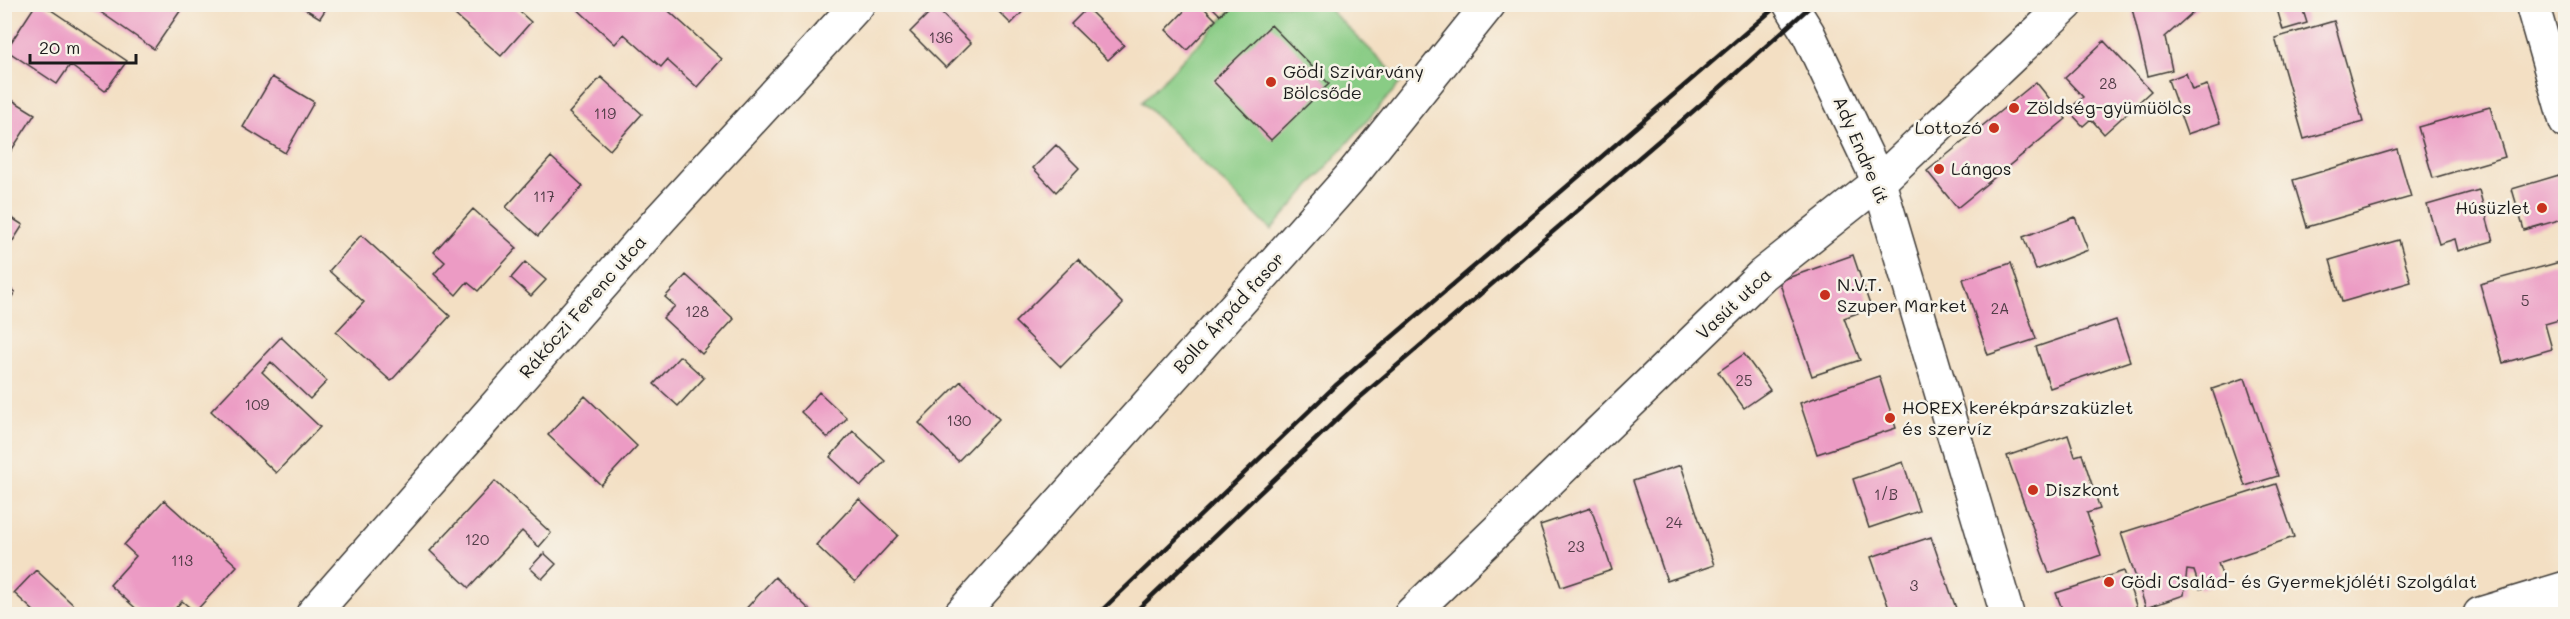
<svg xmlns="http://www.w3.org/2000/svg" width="2570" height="619" font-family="Mali,sans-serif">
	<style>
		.green { fill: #89cc85; stroke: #527450; stroke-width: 1.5 }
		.building { fill: #ec9bc4 }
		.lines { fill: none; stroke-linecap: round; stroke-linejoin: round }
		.minor-casing { stroke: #3c3935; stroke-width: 36 }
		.minor { stroke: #fff; stroke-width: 33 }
		.rail { stroke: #1c1c1c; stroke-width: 4.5 }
		.poi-dot { fill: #c8321e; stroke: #f7f3e8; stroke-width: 2 }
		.labels { text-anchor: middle; stroke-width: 5; stroke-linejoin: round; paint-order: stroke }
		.number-label { font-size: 15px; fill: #503c46 }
		.poi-label { font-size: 18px; fill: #1c1c1c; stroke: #f7f3e8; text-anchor: start }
		.street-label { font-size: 18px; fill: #1c1c1c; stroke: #f7f3e8 }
	</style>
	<rect width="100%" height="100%" fill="#f7f3e8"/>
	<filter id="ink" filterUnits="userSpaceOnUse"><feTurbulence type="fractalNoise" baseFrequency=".0167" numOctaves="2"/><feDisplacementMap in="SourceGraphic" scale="12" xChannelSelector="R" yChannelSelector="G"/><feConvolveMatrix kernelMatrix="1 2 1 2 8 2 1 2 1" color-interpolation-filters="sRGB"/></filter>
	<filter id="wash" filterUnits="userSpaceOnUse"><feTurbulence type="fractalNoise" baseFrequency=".008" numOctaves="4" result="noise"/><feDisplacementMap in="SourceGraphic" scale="24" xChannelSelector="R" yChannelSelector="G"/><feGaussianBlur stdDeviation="1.35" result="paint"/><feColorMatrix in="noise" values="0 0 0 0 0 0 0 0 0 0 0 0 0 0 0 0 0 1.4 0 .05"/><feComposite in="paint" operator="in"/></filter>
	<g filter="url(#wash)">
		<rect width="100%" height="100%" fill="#f3dfc3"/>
		<!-- green -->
		<path class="green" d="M1236,5H1325L1402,81L1271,230L1142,102Z"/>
		<g id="blocks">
			<!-- building -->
			<path class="building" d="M36,4H42L127,61L105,91L70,65L57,84L6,50Z
				M89,4H185L154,49Z
				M297,4H329L320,18Z
				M464,4H511L531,22L501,56L455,15Z
				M572,4H661L722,59L697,87L667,60L661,67L624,34L615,44Z
				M991,4H1030L1011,24Z
				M1191,4H1200L1216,20L1187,50L1166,30Z
				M1209,4H1231L1220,15Z
				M2131,4H2202L2165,37L2172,70L2148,76Z
				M2294,4H2301L2307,23L2283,30L2277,9Z
				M935,7L971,43L946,68L910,32Z
				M1087,8L1124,45L1108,60L1071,24Z
				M2334,21L2363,122L2304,139L2275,38Z
				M1271,25L1329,84L1271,140L1213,81Z
				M2104,41L2151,91L2104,134L2091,119L2083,126L2068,110L2083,97L2065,78Z
				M2186,73L2192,90L2207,85L2220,123L2187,134L2168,80Z
				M272,77L314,102L285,153L243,127Z
				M601,77L642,114L610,150L569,113Z
				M2036,82L2066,119L1957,208L1927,171Z
				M4,95L35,114L9,154L4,151Z
				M2490,107L2505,157L2433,178L2418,127Z
				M1056,145L1079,168L1056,192L1033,168Z
				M2397,149L2411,197L2307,227L2293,180Z
				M551,157L583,186L538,236L506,207Z
				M2559,175L2566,199V218L2524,230L2512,189Z
				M2479,190L2493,241L2458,251L2455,239L2439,244L2427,205Z
				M473,209L517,248L478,291L467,282L456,295L434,274L445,262L434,252Z
				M4,213L23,225L4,255Z
				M2075,217L2088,250L2036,270L2023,237Z
				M361,235L450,316L391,381L336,332L364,302L329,271Z
				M2399,240L2411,282L2342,302L2330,260Z
				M1853,255L1871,308L1844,318L1860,360L1812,376L1779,281Z
				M1078,259L1123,304L1061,367L1015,322Z
				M525,262L546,280L531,296L511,278Z
				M2560,262L2566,282V318L2545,324L2552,349L2503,363L2480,284Z
				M2011,263L2036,339L1988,355L1963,279Z
				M686,275L734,319L702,354L663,318L675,306L665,297Z
				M4,285L15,292L4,309Z
				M2116,320L2130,361L2050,388L2036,347Z
				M281,337L327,381L310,399L271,362L262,372L320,427L276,473L211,411Z
				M1744,354L1770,390L1744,408L1718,372Z
				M680,356L704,378L678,406L654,384Z
				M1879,376L1896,428L1817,454L1800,403Z
				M2245,378L2278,476L2245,486L2212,389Z
				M961,381L999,419L958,461L919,423Z
				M819,392L847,418L828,438L801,412Z
				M585,396L637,446L601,485L548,435Z
				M853,431L885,461L861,486L830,457Z
				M2068,435L2075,456L2082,454L2100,509L2087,513L2101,555L2049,573L2007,456Z
				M1903,462L1919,511L1869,528L1853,479Z
				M1681,465L1714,565L1667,581L1633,481Z
				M495,481L551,533L539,547L522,531L469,588L430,551Z
				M2276,484L2294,537L2218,563L2224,581L2200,589L2194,571L2187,570L2184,595L2146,608L2121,533Z
				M859,499L898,535L855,582L816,545Z
				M164,500L237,566L195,612L182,601L170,614H142L110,585L136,556L124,545Z
				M1591,508L1612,570L1561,587L1540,525Z
				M1931,537L1958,614H1891L1871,557Z
				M544,553L556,564L542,579L530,568Z
				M36,570L81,612L79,614H37L14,593Z
				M2124,571L2139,614H2064L2056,593Z
				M775,577L811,611L808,614H741Z"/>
		</g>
	</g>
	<g filter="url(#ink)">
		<use href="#blocks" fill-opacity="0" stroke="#3c3935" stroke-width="1.5"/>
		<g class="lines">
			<!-- minor casing -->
			<g class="minor-casing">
				<path id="minor" d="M1790,4L1808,33L1879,182L2007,614
					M2532,4L2566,122
					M313,614L661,218L858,4
					M961,614L1348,180L1489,4
					M1411,614L1762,275L1879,182L2067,4
					M2480,614L2566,588"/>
			</g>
			<!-- minor -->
			<use href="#minor" class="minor"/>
			<!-- rail -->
			<path class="rail" d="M1098,614L1335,386L1779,4
				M1133,614L1357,400L1705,101L1813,4"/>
		</g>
	</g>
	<!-- markers -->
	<g class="poi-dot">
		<circle cx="1271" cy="82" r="6"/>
		<circle cx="2014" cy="108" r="6"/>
		<circle cx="1994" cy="128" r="6"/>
		<circle cx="1939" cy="169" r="6"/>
		<circle cx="2542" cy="208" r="6"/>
		<circle cx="1825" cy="295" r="6"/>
		<circle cx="1890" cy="418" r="6"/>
		<circle cx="2033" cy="490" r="6"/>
		<circle cx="2109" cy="582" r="6"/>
	</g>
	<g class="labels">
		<!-- number labels -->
		<g class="number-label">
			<text x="941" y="43">136</text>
			<text x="2108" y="89">28</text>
			<text x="605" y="119">119</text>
			<text x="544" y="202">117</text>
			<text x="2525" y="306">5</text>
			<text x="2000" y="314">2A</text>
			<text x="697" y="317">128</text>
			<text x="1744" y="386">25</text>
			<text x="257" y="410">109</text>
			<text x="959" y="426">130</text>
			<text x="1886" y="500">1/B</text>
			<text x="1674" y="528">24</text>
			<text x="477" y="545">120</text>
			<text x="1576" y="552">23</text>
			<text x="182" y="566">113</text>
			<text x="1914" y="591">3</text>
		</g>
		<!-- poi labels -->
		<g class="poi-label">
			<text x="1283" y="78">Gödi Szivárvány<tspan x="1283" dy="21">Bölcsőde</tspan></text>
			<text x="2026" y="114">Zöldség-gyümüölcs</text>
			<text x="1982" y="134" text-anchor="end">Lottozó</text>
			<text x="1951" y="175">Lángos</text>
			<text x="2530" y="214" text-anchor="end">Húsüzlet</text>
			<text x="1837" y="291">N.V.T.<tspan x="1837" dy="21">Szuper Market</tspan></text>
			<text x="1902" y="414">HOREX kerékpárszaküzlet<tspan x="1902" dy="21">és szervíz</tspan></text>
			<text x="2045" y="496">Diszkont</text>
			<text x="2121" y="588">Gödi Család- és Gyermekjóléti Szolgálat</text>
		</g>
		<!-- street labels -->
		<g class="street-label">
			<text transform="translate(1861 150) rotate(67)" y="6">Ady Endre út</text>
			<text transform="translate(1734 304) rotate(-43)" y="6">Vasút utca</text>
			<text transform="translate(583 307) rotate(-49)" y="6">Rákóczi Ferenc utca</text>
			<text transform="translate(1229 313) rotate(-48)" y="6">Bolla Árpád fasor</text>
		</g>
	</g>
	<!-- margin -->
	<rect width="2570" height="619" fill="none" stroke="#f7f3e8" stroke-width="24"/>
	<!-- scale -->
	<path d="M30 54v9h106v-9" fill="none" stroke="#1c1c1c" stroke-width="3"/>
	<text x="39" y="54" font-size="18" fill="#1c1c1c" stroke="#f7f3e8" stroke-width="4.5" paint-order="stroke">20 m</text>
</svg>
